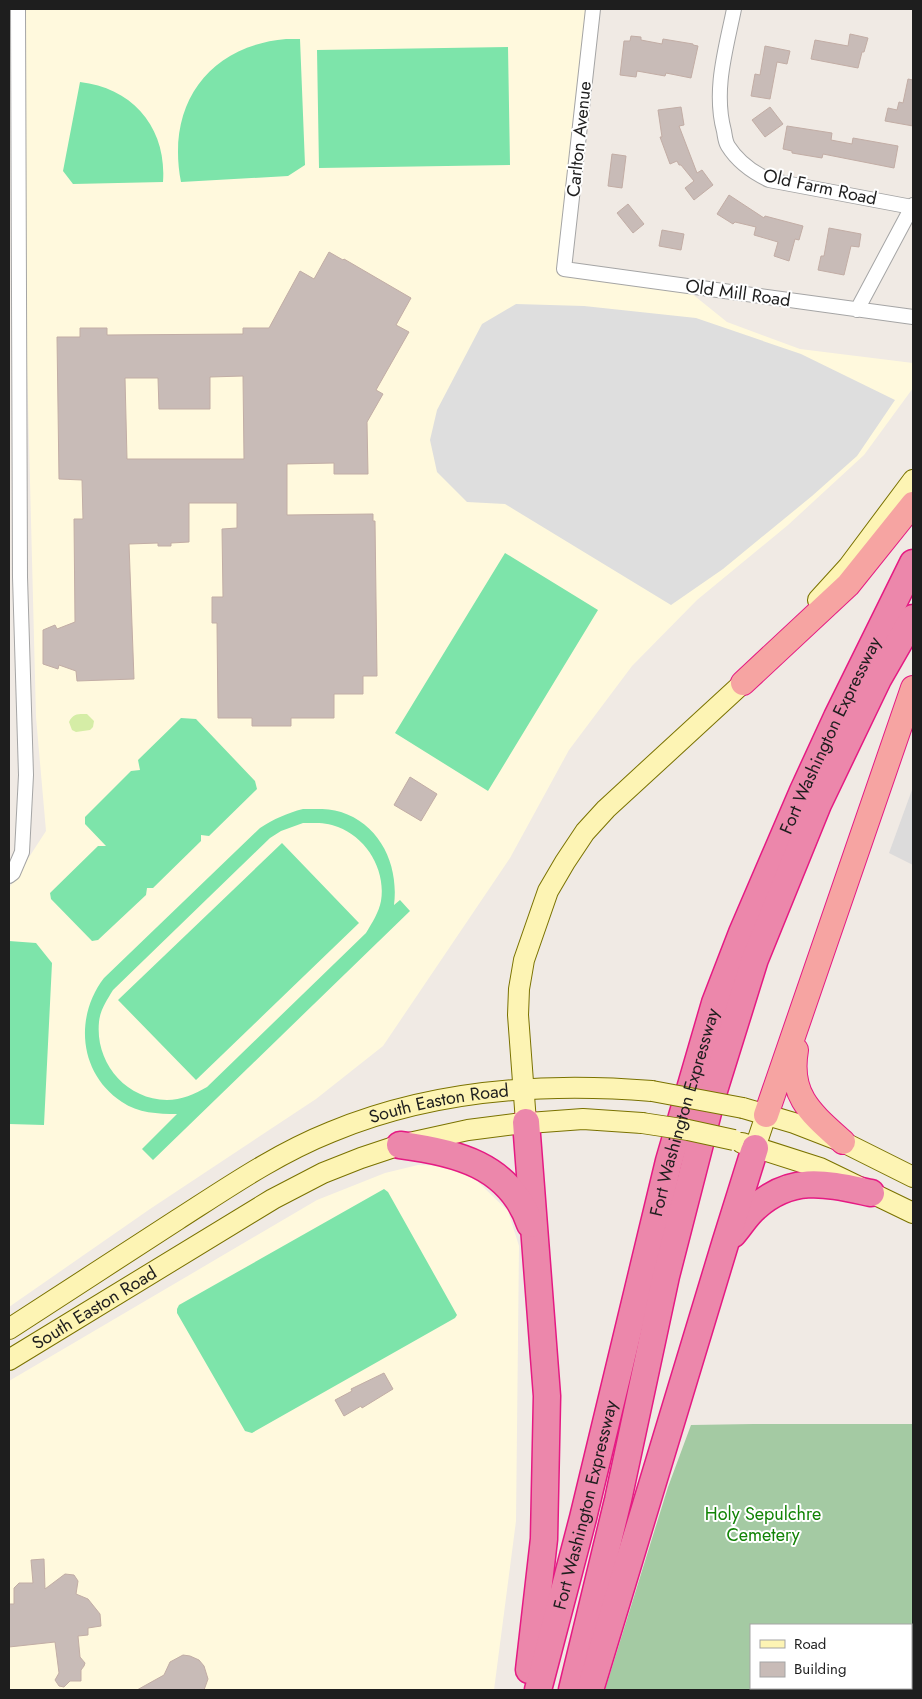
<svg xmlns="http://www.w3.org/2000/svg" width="922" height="1699" font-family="Jost,sans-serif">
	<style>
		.residential { fill: #dcdbdb }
		.education { fill: #fff9dd }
		.grass { fill: #d5eda6 }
		.cemetery { fill: #a4caa3; fill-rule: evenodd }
		.pitch { fill: #7de4aa; fill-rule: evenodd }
		.parking { fill: #dedede }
		.building { fill: #c8bbb7; stroke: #c2ada5; fill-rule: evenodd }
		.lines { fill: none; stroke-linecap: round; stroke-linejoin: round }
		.minor-casing { stroke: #a5a5a5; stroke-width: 16 }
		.secondary-casing { stroke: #7a7200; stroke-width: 22 }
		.trunk-casing { stroke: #e51a83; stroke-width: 26 }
		.motorway-casing { stroke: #e51a83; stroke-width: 29 }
		.minor { stroke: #fff; stroke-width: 14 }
		.secondary { stroke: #fdf4b4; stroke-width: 20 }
		.trunk { stroke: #f6a4a2; stroke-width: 24 }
		.motorway { stroke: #ec87ab; stroke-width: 26 }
		.secondary-bridge-casing { stroke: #7a7200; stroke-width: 22; stroke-linecap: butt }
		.secondary-bridge { stroke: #fdf4b4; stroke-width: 20 }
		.labels { text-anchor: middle; stroke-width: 4; stroke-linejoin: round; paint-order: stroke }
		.street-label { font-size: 18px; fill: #1e1e1e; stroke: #fff }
		.park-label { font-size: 18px; fill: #118305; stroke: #fff }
	</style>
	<rect width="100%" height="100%" fill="#f0eae4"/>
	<!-- residential -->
	<path class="residential" d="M913,787V865L889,853Z"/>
	<!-- education -->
	<path class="education" d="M18,9H593L564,269L681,285L727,322L800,349L913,363V388L864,455L788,525L697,600L632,666L569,750L510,858L383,1046L316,1099L150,1209L9,1307V888L46,831L36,717Z
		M418,1165L449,1166L477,1181L508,1211L519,1246L516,1521L494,1690H9V1381L317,1200L385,1173Z"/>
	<!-- grass -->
	<path class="grass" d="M87,714L94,721L93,727L90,730L76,732L72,730L69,722C73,713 79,714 87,714Z"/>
	<!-- cemetery -->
	<path class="cemetery" d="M753,1424H913V1690H605L668,1487L691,1425ZM751,1625H911V1688H751Z"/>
	<!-- pitch -->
	<path class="pitch" d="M286,39H300L305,165L288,176L181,182C166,105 208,46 286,39Z
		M508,47L510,165L319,168L317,50Z
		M80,82C133,88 167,128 163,182L73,184L63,171Z
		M505,553L598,610L488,791L395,733Z
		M181,718L196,719L255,781L257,789L209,836L201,835V841L153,888H147L146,895L98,940L92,941L51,899L50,893L98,846H106L85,824V817L131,771L140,770L138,760Z
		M303,809C316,809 329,808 341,812C381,825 399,866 394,905L400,900L410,911L153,1160L142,1149L177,1114C158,1114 138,1113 122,1102C79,1074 74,1017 104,978L260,828C274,819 287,813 303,809ZM303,823C314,823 327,822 338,827C367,838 386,870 381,901C379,912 372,923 366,933L207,1087C195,1094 181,1100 167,1100C125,1099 95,1062 99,1022C100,1010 107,1000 113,990L270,838L281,831Z
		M282,843L359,923L196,1080L118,1000Z
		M9,941L36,943L52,963L44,1125L9,1124Z
		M384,1189L388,1192L457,1315L455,1318L252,1433L245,1431L177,1313V1309L179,1305Z"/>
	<!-- parking -->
	<path class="parking" d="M516,304L584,306L696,318L801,354L895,400L857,456L812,496L723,569L671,605L505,504L467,502L437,472L430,440L437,410L482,324Z"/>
	<!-- building -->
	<path class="building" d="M850,34L868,38L864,52H862L858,68L811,59L815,40L848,46Z
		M631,36L641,37V40L662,44L663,39L693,44V45L698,46L691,78L666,73L665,76L637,71L636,77L620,75L624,41H630Z
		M765,46L790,51L787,64L777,62L770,99L751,96L755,74L760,75Z
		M908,79L913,80V126L885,121L888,108L897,110L899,102L903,103Z
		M681,107L684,125L679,126L697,173L702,170L713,185L694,200L685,188L694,181L681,165H679L677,161L670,164L660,137H662L658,110Z
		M770,107L783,124L765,137L752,120Z
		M787,126L832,133L831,140L852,144L853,138L898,146L894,168L823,154L822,158L792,153V151L783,149Z
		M612,154L626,156L622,188L608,186Z
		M729,195L764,218L765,216L803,226L799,240L795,239L789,261L774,256L778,242L754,235L756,227L735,222L733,224L717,214Z
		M628,204L644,224L633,233L617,213Z
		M829,228L861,234L859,247L851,246L844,275L818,270L821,256H824Z
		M662,230L684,234L681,250L659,246Z
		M329,252L343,260L344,259L411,298L396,325L409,332L376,390L383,394L367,422L368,474H334V463L287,464V515L373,514V521H375L377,676H363V694H334V718H291V726H252V718H218L217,623H212V597H223L222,529L237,528V503H189V542L171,543V546H158V543L129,544L134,679L77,681L76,671L59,665L58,669L43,664V630L55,625L57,629L75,622L74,519H83L82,480L59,479L57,337H80V328H107V335L243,334V328H269L300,271L314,279ZM243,376L244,459H127L125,378H158L159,409H210V377Z
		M410,777L437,794L421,821L394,805Z
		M384,1373L393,1389L362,1408L361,1406L344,1416L335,1400L352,1391L351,1389Z
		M44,1559L45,1589L65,1574L74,1575L78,1581L76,1594L88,1599L100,1614L101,1626L88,1628V1635L78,1636L80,1657L85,1663L84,1666L81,1670V1681H70L64,1687L59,1686L55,1680L59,1673L55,1642L9,1647V1604H14V1588L19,1583H33L31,1560Z
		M183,1655L190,1656L199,1660L204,1666L208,1679L204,1690H137L164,1675L170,1662Z"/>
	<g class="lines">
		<!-- minor casing -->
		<g class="minor-casing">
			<path id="minor" d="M593,9L564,269L913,317
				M734,9C726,49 713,90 724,131C725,136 725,141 728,146C738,162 752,172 769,180L912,207
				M857,310L913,205
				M9,876L13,873L22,852L26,775L20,577L18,9"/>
		</g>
		<!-- secondary casing -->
		<g class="secondary-casing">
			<g id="secondary">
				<path d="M818,600L848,567L913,480"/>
				<path d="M743,1108L794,1123L843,1142L913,1177"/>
				<path d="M526,1122L518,1015L519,989L524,960L548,891L565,862L585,832L606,809L743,683L754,671"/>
				<path d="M742,1143L820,1168L913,1213"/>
				<path d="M755,1148L766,1115"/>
				<path id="s1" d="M9,1329C65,1293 121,1256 177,1220C227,1188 276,1154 331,1132C432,1090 544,1082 652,1091"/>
				<path id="s2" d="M9,1360L273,1199L323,1173L361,1158L400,1145L468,1130L515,1124L583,1119L642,1123"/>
			</g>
		</g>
		<!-- trunk casing -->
		<g class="trunk-casing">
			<path id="trunk" d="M743,683L848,585L913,504
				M796,1050C788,1096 812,1114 843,1142
				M766,1115L913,688"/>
		</g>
		<!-- motorway casing -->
		<g class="motorway-casing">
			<g id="motorway">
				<path d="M526,1122L547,1396L544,1539L529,1670"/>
				<path d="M400,1145C455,1152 510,1165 530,1224"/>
				<path d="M733,1234C741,1225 747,1214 756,1207C793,1174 828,1184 871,1193"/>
				<path id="s3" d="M538,1690L583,1518L669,1161L715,1003L742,933L803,791L837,717L913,563"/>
				<path d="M572,1690L618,1500L666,1276L712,1097L755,959L818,804L878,679L913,618"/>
				<path d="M590,1690L725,1244L755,1148"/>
			</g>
		</g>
		<!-- minor -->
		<use href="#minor" class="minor"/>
		<!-- secondary -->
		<use href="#secondary" class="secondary"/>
		<!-- trunk -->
		<use href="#trunk" class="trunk"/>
		<!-- motorway -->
		<use href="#motorway" class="motorway"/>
		<!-- secondary-bridge casing -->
		<g class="secondary-bridge-casing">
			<path id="secondary-bridge" d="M652,1091L743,1108
				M642,1123L688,1130L734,1140"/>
		</g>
		<!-- secondary-bridge -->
		<use href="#secondary-bridge" class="secondary-bridge"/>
	</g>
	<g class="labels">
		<!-- street labels -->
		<g class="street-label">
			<text transform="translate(579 139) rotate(-84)" y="6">Carlton Avenue</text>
			<text transform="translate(820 187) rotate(12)" y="6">Old Farm Road</text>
			<text transform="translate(738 293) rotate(8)" y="6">Old Mill Road</text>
			<text dy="6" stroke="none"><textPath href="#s3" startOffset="1001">Fort Washington Expressway</textPath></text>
			<text dy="6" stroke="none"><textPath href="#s1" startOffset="490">South Easton Road</textPath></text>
			<text dy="6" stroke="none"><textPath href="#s3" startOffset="596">Fort Washington Expressway</textPath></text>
			<text dy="6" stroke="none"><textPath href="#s2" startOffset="100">South Easton Road</textPath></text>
			<text dy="6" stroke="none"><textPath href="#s3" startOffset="191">Fort Washington Expressway</textPath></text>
		</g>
		<!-- park labels -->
		<g class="park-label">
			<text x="763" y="1520">Holy Sepulchre<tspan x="763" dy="21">Cemetery</tspan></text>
		</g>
	</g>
	<!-- border -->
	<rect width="922" height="1699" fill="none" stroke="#1e1e1e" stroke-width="20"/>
	<!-- legend -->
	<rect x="750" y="1624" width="162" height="65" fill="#ffffff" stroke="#a5a5a5"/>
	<rect x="760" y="1640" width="25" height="8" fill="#fdf4b4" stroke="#a5a5a5"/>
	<text x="794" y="1649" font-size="15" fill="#1e1e1e">Road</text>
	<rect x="760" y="1662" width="25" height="15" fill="#c8bbb7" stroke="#a5a5a5"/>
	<text x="794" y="1674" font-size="15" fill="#1e1e1e">Building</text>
</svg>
